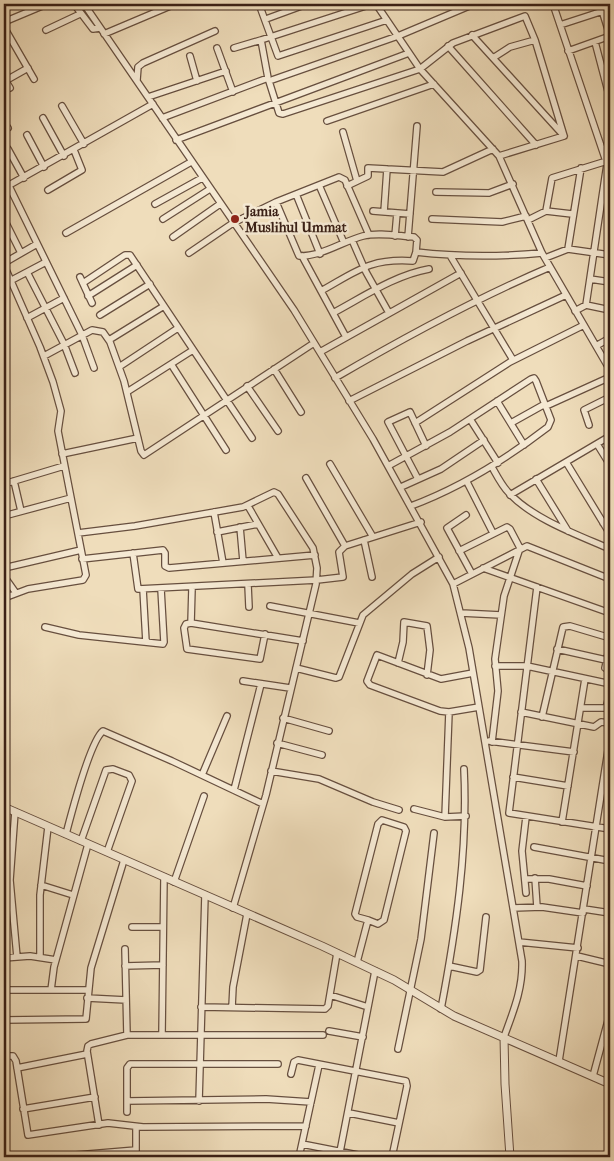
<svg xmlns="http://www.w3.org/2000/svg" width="614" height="1161" font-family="'IM FELL French Canon',serif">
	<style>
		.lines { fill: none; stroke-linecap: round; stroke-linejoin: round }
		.minor-casing { stroke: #674f3f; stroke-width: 8 }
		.tertiary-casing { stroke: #674f3f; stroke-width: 9 }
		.minor { stroke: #f5e9d3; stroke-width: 5.5 }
		.tertiary { stroke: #f5e9d3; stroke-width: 7 }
		.poi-dot { fill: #8f2418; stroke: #f5e9d3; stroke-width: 2 }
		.labels { text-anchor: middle; stroke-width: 5; stroke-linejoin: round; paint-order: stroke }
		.poi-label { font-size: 14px; font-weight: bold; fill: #3a2016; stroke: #f5e9d3; text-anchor: start }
	</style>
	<rect width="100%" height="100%" fill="#efddbb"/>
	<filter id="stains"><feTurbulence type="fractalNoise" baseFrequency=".004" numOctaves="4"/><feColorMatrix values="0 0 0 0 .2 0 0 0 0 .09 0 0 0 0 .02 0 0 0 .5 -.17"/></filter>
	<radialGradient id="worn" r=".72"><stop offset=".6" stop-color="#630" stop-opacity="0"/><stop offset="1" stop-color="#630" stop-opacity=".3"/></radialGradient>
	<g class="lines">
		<!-- minor casing -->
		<g class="minor-casing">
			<path id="minor" d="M74,4L93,29L100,28
				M84,4L294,310L373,439L453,584L469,648L522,961C523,989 513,1012 504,1037
				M259,4L278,56L387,20
				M372,4L261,40L268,78L279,113L283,114L420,69L453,43L525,16L535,40L564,136
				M376,4L420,69L499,156L542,253L610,370
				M553,4L607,164L586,305
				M379,8L389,4
				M266,19L307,4
				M4,22L47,4
				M560,25L603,11
				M4,27L34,79
				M46,30L80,14
				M104,34L175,4
				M472,35L564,136L499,156
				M595,42L610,99
				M448,46L536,145
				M217,48L233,92
				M234,48L261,40
				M568,51L610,36L600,4
				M190,56L197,81
				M493,58L510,47L535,40
				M4,78L10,88
				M137,80L138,67L143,63L215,31
				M5,81L28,68
				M269,81L398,36L474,4
				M148,97L226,71
				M62,106L84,144
				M43,118L64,156
				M162,118L268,78
				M327,121L434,84
				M4,130L8,128
				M343,132L357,181
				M27,135L44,167
				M176,140L409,53
				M8,149L24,178
				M319,185L344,243
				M9,186L82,335L94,368
				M347,186L368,176V168L443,172L493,149
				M4,188L153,104
				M48,190L82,170L74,150
				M436,192L489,193L513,184
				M296,194L320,254
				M276,202L299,256C323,256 341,242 363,236C379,232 398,236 414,237L417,240L416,252C459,257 499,257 542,253
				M155,204L202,178
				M373,211L410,214
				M546,211L552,178L610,160
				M384,212L387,169
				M4,219L21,253
				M163,219L210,189
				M432,219L502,222L526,216
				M528,220L546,211L572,214
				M66,233L191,162
				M395,236L397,213
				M173,237L220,204
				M408,237L417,126
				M352,240L366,272L389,313
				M568,249L581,168
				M189,253L233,223L276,202L339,177L345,180L369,235
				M302,256L346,337
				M451,257L513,360
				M545,258L568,249L610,255
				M4,263L37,244
				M4,265L40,347L53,382L61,411L58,431L86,575L83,580L28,589L4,598
				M27,272L64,344L75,373
				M80,277L92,303
				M590,279L610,282
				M10,281L46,262
				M83,283L125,255H130L252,438
				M321,291C357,271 370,258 413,261L416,252
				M88,296L137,265
				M575,311L586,305L610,310
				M333,313C363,297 395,275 429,269
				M100,315L150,284
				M27,318L64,298
				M109,340L164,306
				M596,346L610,338
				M320,352L461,273
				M44,356L92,330L103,332L110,342L124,381L141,451L144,455L314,343
				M171,364L226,450
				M119,367L178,328
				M274,369L301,412
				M335,378C405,337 475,299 550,267
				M247,386L278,431
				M127,392L193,350
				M349,401L467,341L566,295
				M497,401L524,445
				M546,406L610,377
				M470,419L498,463
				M415,423L510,362L584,325
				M511,423L545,404
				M589,425L584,410L610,397
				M597,444L610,465
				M62,454L138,438
				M566,462L610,534
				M330,464L373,537
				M388,466L450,432L531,379L534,378L536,381L551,420L548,427C505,460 462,487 411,506
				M492,467C497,476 502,486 509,493C533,519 578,535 610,549
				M306,478L345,546
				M418,479L388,422L410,412L426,446
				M536,479L568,531
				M14,481L21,511
				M467,482L493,533
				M4,484L64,466
				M401,487L441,469L484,440
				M510,495L610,436
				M248,506L278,558
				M214,512L223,563
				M466,515L447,528L472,574
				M4,516L71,498
				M603,523L610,519
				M240,527L243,561
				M217,532L258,524
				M78,533L135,526L243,507L274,492L278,494L313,548L317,568L316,584L266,795L233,908
				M364,540L372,577
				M459,551L507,527L510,529L520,548L504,596L495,659L498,691L492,742
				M133,553L138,589L317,580L343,577L339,552L345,546L421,522
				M82,559L163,550L165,553V566L169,568L315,555
				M4,568L81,550
				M483,568L610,613
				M4,576L16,593
				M453,584L527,546L610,579
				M248,585L249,607
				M537,587L509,813L610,829
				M192,588L191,623L186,624L184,628L187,649L260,659L265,634
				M143,589L146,642
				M270,606L359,623
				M461,613L501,615
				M191,623L303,641
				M45,627L79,635L163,644L164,642L161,589
				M610,644L605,668L610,670
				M557,649L606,660
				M398,663L403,642L404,622L427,626L430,650L427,675
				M495,666H527L606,683L610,687V696
				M296,668L336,678L339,677L363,615L412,574L439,557
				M473,673L441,679L377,655L367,681L370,685L440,711L449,712L479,707
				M243,681L290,688
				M581,708H606L609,696
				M521,712L594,727L601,722L610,723
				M542,717L563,627L570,626L607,637L610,641
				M283,718L329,731
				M489,741L574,752
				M277,743L322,755
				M271,771L319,779L373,802L399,810
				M202,775L227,716
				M513,777L568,786
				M234,790L261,684
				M414,809L445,817L466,816
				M15,812L10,880L17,957
				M445,817L449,712
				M526,817L522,851L526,893
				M562,822L585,679
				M66,834C71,815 90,741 103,731L172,761L263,804
				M81,841L106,770L113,769L129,775L132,781L107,852
				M534,847L610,861
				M535,878L537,907
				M526,879H549L587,886
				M174,882L204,796
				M41,885L73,895
				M513,908L542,907L583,913
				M584,909L610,913
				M132,927H163
				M519,942L578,948
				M125,949L127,1035
				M577,956L610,964
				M40,957V895L48,827
				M4,958L30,956L56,960
				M357,962L368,920L378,924L384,920L406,831L404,827L382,820L378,824L355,914L357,917L368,920
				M125,966L163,965
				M449,966L477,972L480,970L486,917
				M4,990H87
				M51,990L54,967L88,844
				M330,995L368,1007
				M87,998L126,1000
				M201,1007L325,1009L328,1006L337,953
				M232,1007L233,987L247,914
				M441,1009C456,930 468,850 464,769
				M4,1019L5,1038
				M4,1020L86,1019L91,968L124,860
				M329,1031L363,1037
				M162,1034L164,877
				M398,1049L421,939L434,833
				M4,1056H13L16,1061L28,1135L108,1123L143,1127L306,1126
				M559,1061L609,744
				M17,1068L87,1054
				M291,1074L294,1062L298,1060L406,1081L407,1086L392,1157
				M593,1076L610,1013
				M127,1101L266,1099L311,1102
				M199,1101L205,895
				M23,1109L95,1097
				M127,1112V1068L130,1064H278
				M349,1113L399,1123
				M99,1125L87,1051L88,1046L91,1044L127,1035H323
				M136,1127V1157
				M302,1144L368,1157
				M52,1157L136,1150
				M299,1157L319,1065
				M339,1157L375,971
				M470,1157V1156"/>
		</g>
		<!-- tertiary casing -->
		<g class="tertiary-casing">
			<path id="tertiary" d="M4,807L322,946L394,980L454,1016L610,1084
				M504,1037L505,1084L510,1157"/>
		</g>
		<!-- minor -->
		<use href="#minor" class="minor"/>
		<!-- tertiary -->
		<use href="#tertiary" class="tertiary"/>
	</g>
	<!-- markers -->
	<circle class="poi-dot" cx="235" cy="219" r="5"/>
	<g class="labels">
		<!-- poi labels -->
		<g class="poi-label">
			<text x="245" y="216">Jamia<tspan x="245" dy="16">Muslihul Ummat</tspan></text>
		</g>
	</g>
	<!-- margin -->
	<rect width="614" height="1161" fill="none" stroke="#efddbb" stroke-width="20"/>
	<rect x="5" y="5" width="604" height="1151" fill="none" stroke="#3a2016" stroke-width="2.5"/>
	<rect x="10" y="10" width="594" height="1141" fill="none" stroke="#3a2016"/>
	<rect width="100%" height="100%" filter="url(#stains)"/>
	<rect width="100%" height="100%" fill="url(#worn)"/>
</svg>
